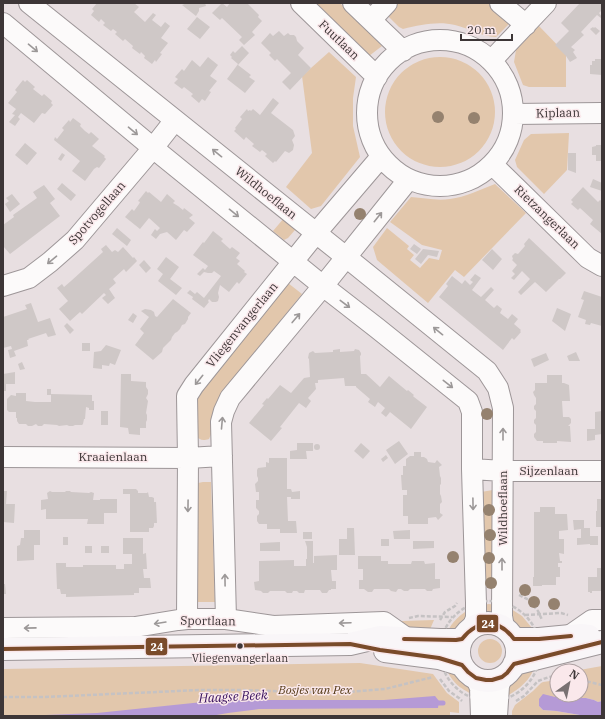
<svg xmlns="http://www.w3.org/2000/svg" width="605" height="719" font-family="'IBM Plex Serif',serif">
	<style>
		.green { fill: #e2c7ac }
		.water { fill: #b59ad6 }
		.lines { fill: none; stroke-linecap: round; stroke-linejoin: round }
		.stream { stroke: #b59ad6; stroke-width: 5 }
		.building { fill: #cfc8c7 }
		.minor-casing { stroke: #9d9698; stroke-width: 22 }
		.secondary-casing { stroke: #9d9698; stroke-width: 24 }
		.path { stroke: #c5c2c3; stroke-width: 2.5; stroke-dasharray: 4 2; stroke-linecap: butt }
		.minor { stroke: #fcfafa; stroke-width: 20 }
		.secondary { stroke: #f9f6f8; stroke-width: 22 }
		.bus-1-casing { stroke: #fae8eb; stroke-width: 7 }
		.bus-1 { stroke: #7a4b2a; stroke-width: 4 }
		.tree { fill: #95826f }
		.oneway { stroke: #9c9898 }
		.bus-dot { fill: #3d3637; stroke: #fae8eb; stroke-width: 1.5 }
		.labels { text-anchor: middle; stroke-width: 3; stroke-linejoin: round; paint-order: stroke }
		.bus-label { font-size: 11px; fill: #3d3637; stroke: #fae8eb }
		.street-label { font-size: 12px; fill: #3d3637; stroke: #fae8eb }
		.park-label { font-size: 12px; font-style: italic; fill: #513612; stroke: #fae8eb }
		.water-label { font-size: 13px; font-style: italic; fill: #38115e; stroke: #fae8eb }
		.line-badge { stroke: #fae8eb; stroke-width: 1.5 }
		.badge-label { font-size: 11px; text-anchor: middle; font-weight: bold; fill: #fff }
	</style>
	<rect width="100%" height="100%" fill="#e8dfe1"/>
	<!-- green -->
	<path class="green" d="M313,3H340L382,46L369,56Z
		M398,3H489L510,23L496,37C482,37 469,28 455,25C437,21 421,25 403,29L399,27L387,15Z
		M539,26L566,54V87H529L523,85L514,62L516,50Z
		M329,52L356,77L353,98V126L360,157L321,206L311,209L286,187L312,153L302,76Z
		M385 112a55 55 0 1 1 110 0a55 55 0 1 1-110 0Z
		M569,133L567,170L544,194L517,167L515,160L524,140L531,134Z
		M495,184L526,213L464,277L455,270L428,303L377,260L373,247L387,228L409,246L407,249L414,255L410,260L420,268L429,258L439,260L442,250L422,245L390,222L411,197C424,198 437,201 450,199C465,197 480,190 495,184Z
		M284,218L294,226L295,230L288,238L284,240L273,231Z
		M288,283L302,294L219,397C217,402 214,407 213,413C212,424 215,427 209,439C202,441 200,440 195,435V402L200,392Z
		M203,482H211L215,602H197L196,486L198,483Z
		M493,490L495,587L482,582L481,492Z
		M489,604L497,605V616L489,614L482,616L481,605Z
		M508,607L522,616L532,628L523,631L513,624Z
		M471,608C465,627 468,629 447,633C452,621 460,615 471,608Z
		M434,620L428,634H418L399,622L402,621Z
		M478 651a12 12 0 1 1 24 0a12 12 0 1 1-24 0Z
		M360,663L433,674L447,693L459,702V713L450,712V716H3V669Z
		M445,665L462,673L468,679L474,695C459,688 451,682 445,665Z
		M535,666C530,681 519,689 507,696C507,692 507,687 508,684C514,674 525,670 535,666Z
		M602,666V701L598,702L594,700L586,698L579,699L569,695H581V671H574Z
		M557,680V695H564L555,697L539,706L543,710L556,711L586,716H512V711L515,705L533,691L541,683L543,682Z"/>
	<!-- water -->
	<path class="water" d="M543,694L555,697L569,695L579,698H586L594,700L598,702L602,701V716H586L556,711L543,710L539,706V699Z
		M435,696L439,701L438,708L259,709L228,713L211,716H19L97,713L222,700H384Z"/>
	<g class="lines">
		<!-- stream -->
		<path class="stream" d="M432,703H443"/>
	</g>
	<!-- building -->
	<path class="building" d="M97,3H134L139,7L134,12L145,22L153,13L156,15L152,20L161,27L165,22L170,26L161,38L168,43L160,53L162,54L156,62L155,60L152,64L144,58L145,56L141,52L140,54L132,48L133,46L125,39L123,41L115,34L117,32L113,29L111,31L103,25L105,23L101,19L99,22L91,15L94,11L92,9Z
		M187,3H205L206,6L199,8V11L196,16L182,5Z
		M222,3L227,7L230,3H247L259,15L258,17L262,21L252,32L255,35L244,45L239,40L242,37L222,18L220,20L212,13Z
		M580,3H602V10L599,13L602,17L601,18L597,15L581,32L584,35L571,47L575,50L573,52L577,58L570,62L566,56L555,45L569,31L561,23Z
		M197,17L210,27L200,39L187,29Z
		M593,27L594,28L595,27L600,31L596,35L590,29Z
		M279,31L284,36L288,33L290,35H294L296,37L297,41L304,48L298,55L311,68L290,90L282,82L291,73L277,59L275,61L269,55L271,53L261,43L270,33L273,36Z
		M242,46L249,53L238,65L251,75L249,77L255,81L245,93L227,79L238,64L231,58L232,57L230,55L233,51L235,53Z
		M208,57L218,65L210,76L217,81L209,91L211,92L205,101L202,99L199,103L191,96L193,94L184,87L182,89L174,83L178,79L175,77L182,69L184,71L192,60L200,67Z
		M595,59H602V75L590,74V65H592V61H595Z
		M23,80L25,82L27,80L35,87L33,89L42,96L44,94L52,101L51,103L53,105L45,114L42,113L34,123L21,113L18,117L20,119L15,126L9,122L15,115L12,114L16,109L8,103L17,92L15,90Z
		M273,98L279,103L271,113L293,130L295,136L292,140L294,145L293,150L289,153L285,151L276,162L275,161L273,163L265,156L267,154L262,150L260,152L252,146L254,144L246,137L244,140L234,131L236,129L235,128L242,119L240,117L247,109L248,111L250,110L251,111L253,109L260,115Z
		M73,118L81,124L80,126L85,131L89,134L91,132L99,139L92,146L105,156L104,157L106,159L99,168L97,167L94,169L85,181L72,171L80,161L54,140L55,137L57,139L64,130L62,128L69,120L70,122Z
		M25,143L37,153L27,165L15,155Z
		M596,145H602V161H596V155H592V147L596,146Z
		M62,153L65,155L61,161L58,159Z
		M568,153H576V173L568,170Z
		M593,179L602,183V191L590,187Z
		M62,183L76,195L71,201L57,189Z
		M44,185L55,199L50,203L60,216L10,254L3,246V225L14,217L13,215L37,198L33,192Z
		M583,187L598,202L600,200L602,201V234L590,224L593,220L580,208L578,210L571,204L573,202L571,200Z
		M146,191L148,193L149,192L161,202L167,194L175,201L173,203L178,206L183,210L184,208L193,215L189,218L195,223L187,232L184,230L176,240L167,232L160,234L156,239L151,235L155,229L157,231L160,228L149,218L140,229L125,217L132,209L134,211L139,204L140,202L138,201Z
		M12,194L20,204L10,212L5,204L9,201L6,198Z
		M117,228L131,240L127,246L112,234Z
		M213,231L223,239L221,241L230,249L232,247L240,253L236,258L240,261L237,264L245,271L244,272L247,274L239,284L237,282L229,292L220,285L218,293L219,297L218,301L216,302H212L209,299L208,301L209,302L204,308L192,299L193,297L187,293L190,290L195,294L197,292L204,298L221,276L214,271L212,273H208L204,272L200,276L197,274L203,268L205,270L208,266L193,255L203,242L204,243Z
		M529,238L566,273L560,279H559L546,292L535,282L521,295L518,292L530,279L522,271L514,280L511,278L515,274L512,271L517,265L512,260L513,259L512,256L515,253L518,254L525,246L524,244Z
		M414,244L421,249L417,254L410,249Z
		M106,245L112,252L115,250L118,252L123,247L133,258L134,257L137,261L126,272L124,269L113,279L116,283L109,289L115,298L108,304L102,298L106,295L104,293L82,314L80,312L70,321L59,309L68,301L57,288L62,284L64,287L71,281L103,252L101,249Z
		M423,249L439,251L437,257L428,255L421,264L415,259Z
		M492,249L502,259L493,270L482,260Z
		M166,257L179,267L170,279L182,288L176,295L158,281L163,274L157,269Z
		M144,260L151,268L146,273L139,265Z
		M475,274L481,278L472,290L481,297L491,287L494,290L485,300L494,308L497,305L502,309L500,313L508,319L512,314L518,319L514,324L521,330L520,331L521,332L514,340L512,338L503,350L439,297L448,286L446,284L452,276L462,284L465,280L470,285L473,282L470,280Z
		M584,291L602,297V326L591,323L590,325L585,324L586,320L578,317L584,300L581,299Z
		M173,299L191,313L188,317V319L185,324L182,325L180,329L177,332L175,333L172,337L171,340L163,348L162,352L153,360L135,345L144,333L140,329L149,317L141,311L145,309L151,310L154,312L155,316L157,317Z
		M31,303L38,322L50,318L56,335L48,337L46,333L28,339L29,340H27L28,346L14,351L16,356L10,358L8,350L12,349L11,346L3,348V317L27,309L25,305Z
		M557,308L571,314L565,331L552,321Z
		M133,313L137,316L133,323L128,320Z
		M67,323L74,330L70,334L64,326Z
		M82,343H90V351H82Z
		M106,345L121,350L115,365L110,363L109,366L102,365V369L93,368L94,352L101,351Z
		M340,349V352L354,351L355,349L359,350L361,353V355L360,356L361,374H366L380,387L389,376L407,391L408,390L414,395L413,396L414,397L427,407L411,429L390,412L386,417L381,413L385,408L378,402L375,407L368,402L370,399L356,387V386H345L344,378L318,380V383H315L316,389L308,398L311,401L306,408L299,403L280,427L282,428L271,441L249,423L264,405L262,404L267,398L268,399L280,385L291,393L304,378L310,377L309,359L308,358L309,353L313,351L315,353L333,352V350Z
		M576,352L580,361H569L567,356Z
		M546,353L549,360L534,367L531,359Z
		M22,362L25,369L20,370L18,364Z
		M15,372V384H6V391H3V374Z
		M121,374H131V381L146,382V387L148,390V394L146,398L148,401L146,413L147,415V420L146,422V428H140V435L129,434L128,428L120,427Z
		M547,375H562V383H564L569,385L570,401H562L563,417H569L571,419V423L568,426H570L571,442L557,441V443H543V441H537L534,437V434L536,432V425L534,423V420L536,418V411L534,409V406L536,404V398L534,395L533,392L535,390V383H547Z
		M47,389H51V395H47Z
		M16,393H26V401L35,402H51V394L92,395V401H94V410H89V408L86,407L85,419H84L83,424L82,425H75L73,426H69L67,425L59,426L57,425L44,424L42,426H38L36,424L32,426H28L26,424H19L17,421V418H16V412H9L7,410V399L11,395L16,396Z
		M101,411H108V425H101Z
		M602,411V434L595,435V440L587,441V429H595V412Z
		M399,441L408,454L395,464L386,450Z
		M297,443H313V451H306L307,459H290V451L297,450Z
		M361,443L370,451L363,459L354,451Z
		M314 447a3 3 0 1 1 6 0a3 3 0 1 1-6 0Z
		M414,452H421V457H424L427,459L428,462L435,463L437,460L442,465L439,467L440,476L441,478V484L440,485V494L441,496L442,502L440,504V513L443,515L438,520L436,517L428,518V524H408V516H403V495H407V490H402L401,475H403V466H406V459L410,456H414Z
		M386,455L388,458L383,462L381,459Z
		M269,458H287V489H291L292,492L300,491V499H291V497H287L288,521H296L297,533H280V529H267V524H259L257,521V516L259,514V511L256,508V500H259V492H256L255,484L258,481V478L257,476V470L258,468L266,467V462L269,463Z
		M123,489H136L138,491V493H147L148,492L149,497H152L154,498V502H156L157,523H154V526L153,528H149V532H130V494H123Z
		M3,491H7L6,504H15L14,523L3,522Z
		M50,491L52,492H65L66,491H70L71,492L89,493L91,492L94,493L93,500H100V499H117V513H104V524H87L88,519H46V509L41,510V500L48,499L47,493Z
		M597,499H602V527H596V511H597Z
		M540,507H555V514H567L568,530L559,531V539H564V554L559,553L560,561H562V563H558V567H560V577H556V585H542V586H533V577H534V512H540Z
		M573,520H584V528H590V536H598V545H590V544L577,545V538H581V529L574,530Z
		M347,528H354L355,555H339V539H347Z
		M24,530H40V545H34V560L17,561V546L20,545L21,538H24Z
		M410,530V539H394L393,531Z
		M303,532H312V539H303Z
		M63,537H68V545H63Z
		M123,538H143V554L146,553L147,569H143L144,578H150L151,588H139V593H134V595L66,597V594H61L60,589H57L56,563H66V567H83V565H116V569H124V564H132V554H123Z
		M381,539H389V546H381Z
		M305,541H313V563H314V556L337,555V570H331L332,581H336V589H331V590H329L327,593H322L320,590H305L304,593H299L297,591H293L292,593H287L285,591H270L268,593H263L261,591L255,590L254,582L259,581V561L294,560V566H306V559H307V547Z
		M413,541H434V548L413,549Z
		M280,542V551H260V543Z
		M85,546H92V553H85Z
		M101,546H109V553H101Z
		M358,556H381V561H388V564H411L412,561H424L425,564L435,563V579H440V588L433,589L432,591H427L425,589H410L408,591H404L401,589H398L396,592L391,591L389,589H374L372,592H368L364,589H359V580H363V569H358Z
		M597,568H602V591H592V593H590V592H588V577H597Z
		M3,584H5L6,594H3Z"/>
	<g class="lines">
		<!-- minor casing -->
		<g class="minor-casing">
			<path id="minor" d="M29,3L346,257L487,371L498,388L503,408L502,616L504,628
				M301,3L377,77
				M353,3L403,51
				M500,3L526,25
				M371,20L387,3
				M3,23L153,148L323,286L377,328L468,401L472,412V469L476,603V618L472,628
				M367 113a73 73 0 1 1 146 0a73 73 0 1 1-146 0Z
				M491,61L546,3
				M514,114L602,113
				M493,165L588,258L602,266
				M3,286L29,278L50,262L75,240L153,148L175,120
				M3,457L188,458L222,456
				M472,469L503,471H602
				M187,619L188,458L187,396L194,385L316,233L380,158
				M226,619L221,422L224,411L230,398L323,286L408,180
				M3,628L135,627L178,620L187,619H226L273,626L384,622L408,639
				M569,636L592,620H602
				M476,678L480,688L481,716
				M497,716L499,686L502,677"/>
		</g>
		<!-- secondary casing -->
		<g class="secondary-casing">
			<path id="secondary" d="M459 652a29 29 0 1 1 58 0a29 29 0 1 1-58 0Z
				M514,639H539L581,635L589,636
				M3,649L350,644L380,637L440,640H456L462,639
				M385,651L439,658L462,665
				M514,664L602,642"/>
		</g>
		<!-- path -->
		<path class="path" d="M519,595L529,600L538,611L542,620
			M440 651a50 50 0 1 1 100 0a50 50 0 1 1-100 0Z
			M525,615L561,613L568,615
			M409,618L418,616L452,617
			M440,620L445,612L455,606L457,603
			M440,679L449,691L459,698L462,701
			M581,680L602,685
			M3,697H45L200,690H239L336,693L385,689L433,677
			M516,701L524,696L538,681L549,677L557,676"/>
		<!-- minor -->
		<use href="#minor" class="minor"/>
		<!-- secondary -->
		<use href="#secondary" class="secondary"/>
		<!-- bus-1 casing -->
		<g class="bus-1-casing">
			<path id="bus-1" d="M404,639L456,640L462,639C478,619 498,618 514,639H539L571,636
				M3,649L350,644L380,650L439,658L462,665L468,672L476,678L486,680H492L502,677L507,673L514,664L602,642"/>
		</g>
		<!-- bus-1 -->
		<use href="#bus-1" class="bus-1"/>
	</g>
	<!-- trees -->
	<g class="tree">
		<circle cx="438" cy="117" r="6"/>
		<circle cx="474" cy="118" r="6"/>
		<circle cx="360" cy="214" r="6"/>
		<circle cx="487" cy="414" r="6"/>
		<circle cx="489" cy="510" r="6"/>
		<circle cx="490" cy="535" r="6"/>
		<circle cx="453" cy="557" r="6"/>
		<circle cx="489" cy="558" r="6"/>
		<circle cx="491" cy="583" r="6"/>
		<circle cx="525" cy="590" r="6"/>
		<circle cx="534" cy="602" r="6"/>
		<circle cx="554" cy="604" r="6"/>
	</g>
	<!-- one-way arrows -->
	<defs><path id="oneway-shaft" d="M-6 0H5M1.5-3L5.5 0L1.5 3" fill="none" stroke-width="1.6" stroke-linecap="round" stroke-linejoin="round"/></defs>
	<g class="oneway">
		<use href="#oneway-shaft" transform="translate(33 48) rotate(40)"/>
		<use href="#oneway-shaft" transform="translate(133 131) rotate(40)"/>
		<use href="#oneway-shaft" transform="translate(217 153) rotate(-141)"/>
		<use href="#oneway-shaft" transform="translate(234 213) rotate(39)"/>
		<use href="#oneway-shaft" transform="translate(378 217) rotate(-51)"/>
		<use href="#oneway-shaft" transform="translate(52 260) rotate(140)"/>
		<use href="#oneway-shaft" transform="translate(345 304) rotate(37)"/>
		<use href="#oneway-shaft" transform="translate(296 318) rotate(-50)"/>
		<use href="#oneway-shaft" transform="translate(438 331) rotate(-141)"/>
		<use href="#oneway-shaft" transform="translate(199 380) rotate(129)"/>
		<use href="#oneway-shaft" transform="translate(448 384) rotate(38)"/>
		<use href="#oneway-shaft" transform="translate(222 423) rotate(-85)"/>
		<use href="#oneway-shaft" transform="translate(503 434) rotate(-90)"/>
		<use href="#oneway-shaft" transform="translate(473 504) rotate(89)"/>
		<use href="#oneway-shaft" transform="translate(188 506) rotate(91)"/>
		<use href="#oneway-shaft" transform="translate(502 564) rotate(-90)"/>
		<use href="#oneway-shaft" transform="translate(225 580) rotate(-91)"/>
		<use href="#oneway-shaft" transform="translate(160 623) rotate(171)"/>
		<use href="#oneway-shaft" transform="translate(345 623) rotate(178)"/>
		<use href="#oneway-shaft" transform="translate(30 628) rotate(179)"/>
	</g>
	<!-- markers -->
	<circle class="bus-dot" cx="240" cy="646" r="3.5"/>
	<g class="labels">
		<!-- bus labels -->
		<g class="bus-label">
			<text x="240" y="662">Vliegenvangerlaan</text>
		</g>
		<!-- street labels -->
		<g class="street-label">
			<text transform="translate(339 40) rotate(44)" y="4">Fuutlaan</text>
			<text transform="translate(558 113) rotate(-1)" y="4">Kiplaan</text>
			<text transform="translate(266 193) rotate(39)" y="4">Wildhoeflaan</text>
			<text transform="translate(97 213) rotate(-49)" y="4">Spotvogellaan</text>
			<text transform="translate(547 217) rotate(44)" y="4">Rietzangerlaan</text>
			<text transform="translate(242 325) rotate(-51)" y="4">Vliegenvangerlaan</text>
			<text x="113" y="461">Kraaienlaan</text>
			<text x="549" y="475">Sijzenlaan</text>
			<text transform="translate(503 508) rotate(-90)" y="4">Wildhoeflaan</text>
			<text transform="translate(208 621) rotate(1)" y="4">Sportlaan</text>
		</g>
		<!-- park labels -->
		<g class="park-label">
			<text x="315" y="694">Bosjes van Pex</text>
		</g>
		<!-- water labels -->
		<g class="water-label">
			<text transform="translate(233 696) rotate(-3)" y="5">Haagse Beek</text>
		</g>
	</g>
	<g class="line-badge">
		<rect x="476" y="614" width="23" height="19" rx="4" fill="#7a4b2a"/>
		<rect x="145" y="637" width="23" height="19" rx="4" fill="#7a4b2a"/>
	</g>
	<g class="badge-label">
		<text x="488" y="628">24</text>
		<text x="157" y="651">24</text>
	</g>
	<!-- border -->
	<rect width="605" height="719" fill="none" stroke="#3d3637" stroke-width="8"/>
	<!-- north arrow -->
	<g transform="translate(569 683) rotate(33)"><circle r="19" fill="#fae8eb" stroke="#aea1a3"/>
	<path d="M0-3L7 15L0 10L-7 15Z" fill="#797172"/>
	<text y="-6" font-size="11" font-weight="bold" text-anchor="middle" fill="#3d3637">N</text>
	</g>
	<!-- scale -->
	<path d="M461 34v6h51v-6" fill="none" stroke="#3d3637" stroke-width="2"/>
	<text x="467" y="34" font-size="12" fill="#3d3637" stroke="#fae8eb" stroke-width="3" paint-order="stroke">20 m</text>
</svg>
